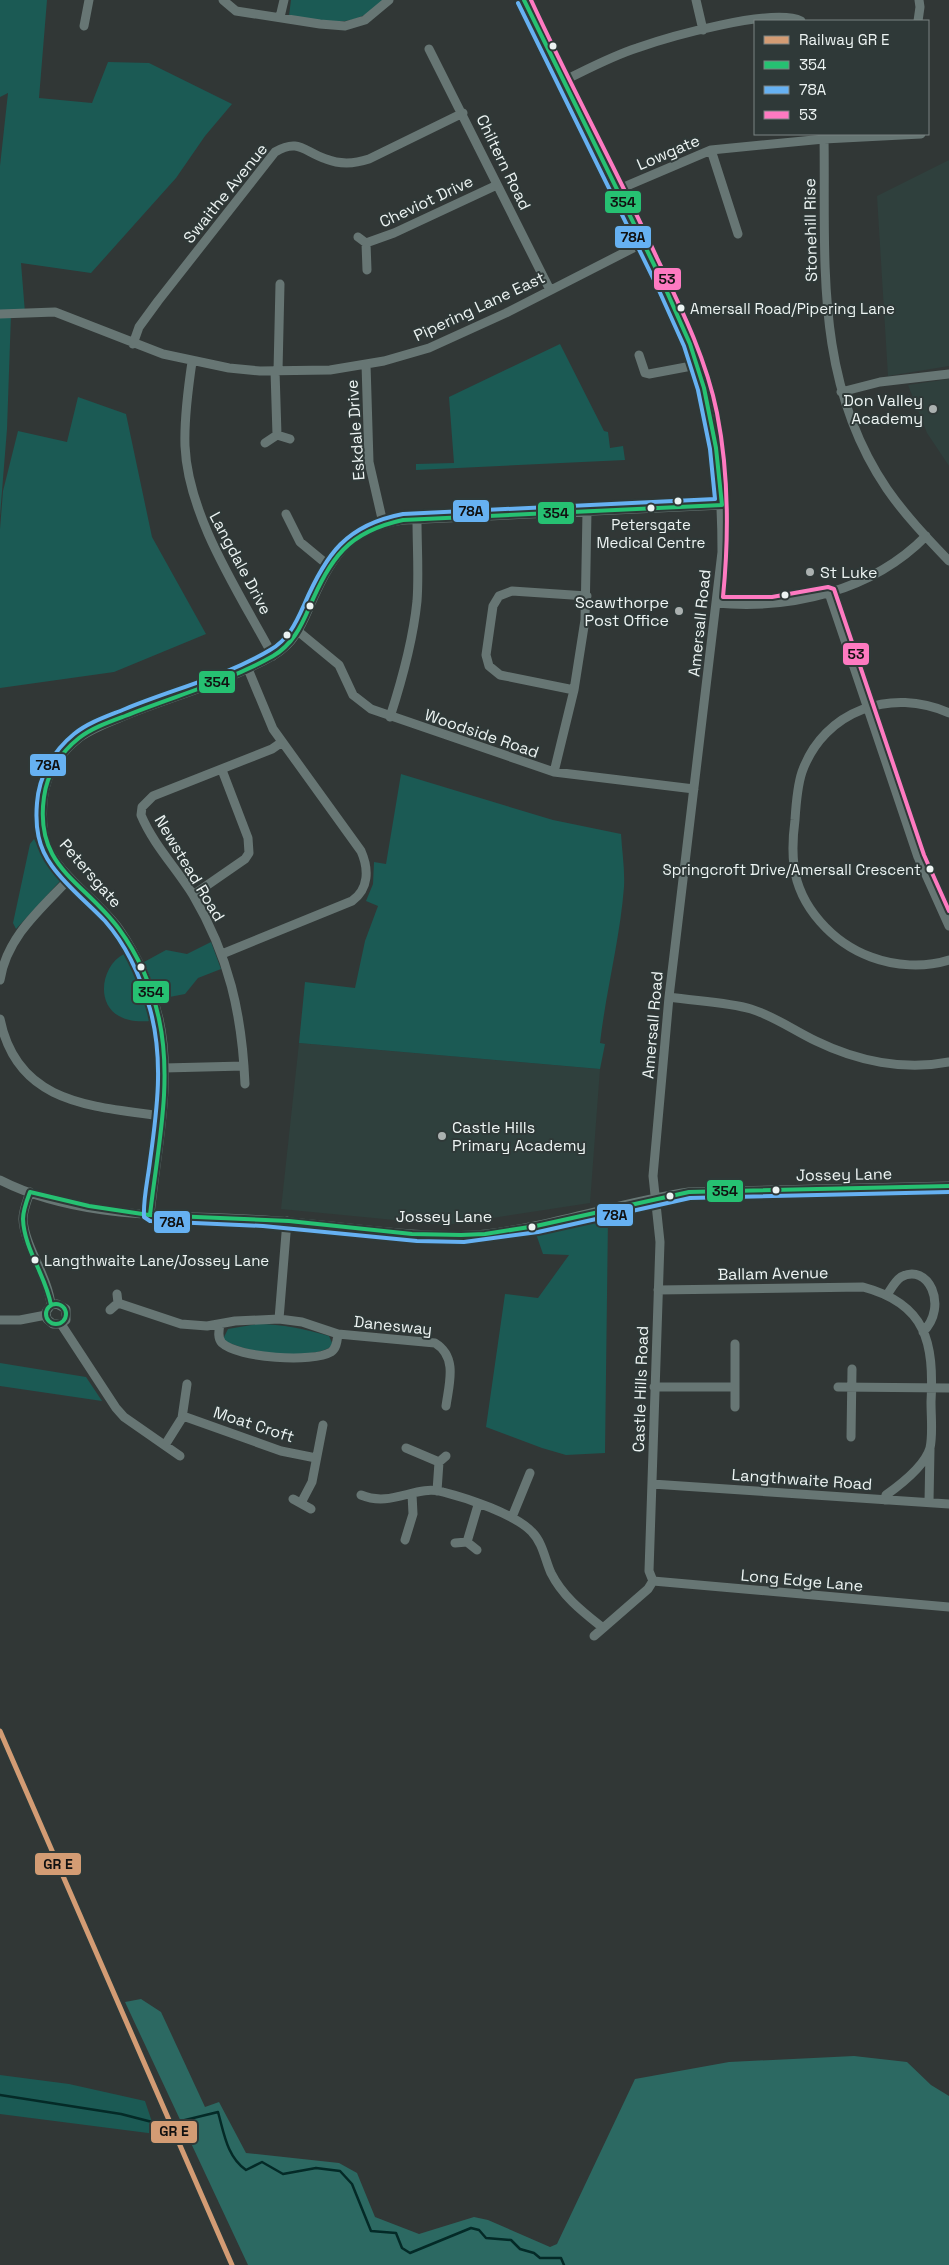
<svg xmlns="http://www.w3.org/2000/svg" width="949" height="2265" font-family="'Space Grotesk',sans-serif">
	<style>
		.built { fill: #2f403d }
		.green { fill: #1b5a54 }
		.forest { fill: #2c6962 }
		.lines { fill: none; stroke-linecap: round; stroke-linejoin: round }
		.stream { stroke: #042a27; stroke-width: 2.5 }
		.minor { stroke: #677674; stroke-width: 9 }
		.bus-1-casing { stroke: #2f3938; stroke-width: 8 }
		.bus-2-casing { stroke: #2f3938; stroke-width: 8 }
		.bus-3-casing { stroke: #2f3938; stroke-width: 8 }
		.bus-1 { stroke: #26c172; stroke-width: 4 }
		.bus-2 { stroke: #66b1f2; stroke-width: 4 }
		.bus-3 { stroke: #fe7ac1; stroke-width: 4 }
		.rail-1-casing { stroke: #2f3938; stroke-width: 9 }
		.rail-1 { stroke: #d39c74; stroke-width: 5 }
		.bus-dot { fill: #ecf3f2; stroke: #2f3938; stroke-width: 2 }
		.poi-dot { fill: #abb1b0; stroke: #2f3938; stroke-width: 2 }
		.labels { text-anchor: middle; stroke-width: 4; stroke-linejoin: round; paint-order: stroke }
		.bus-label { font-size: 15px; fill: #ecf3f2; stroke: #2f3938; text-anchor: start }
		.street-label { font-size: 16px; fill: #ecf3f2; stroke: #2f3938 }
		.poi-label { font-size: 16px; fill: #ecf3f2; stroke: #2f3938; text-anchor: end }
		.line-badge { stroke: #2f3938; stroke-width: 2 }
		.pale-badge-label { font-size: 14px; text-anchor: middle; font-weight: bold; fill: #111 }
	</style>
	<rect width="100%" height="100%" fill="#313736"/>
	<!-- built -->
	<path class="built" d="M949,160V366L888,376L877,196Z
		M949,379V466L927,433L908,385Z
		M299,1043L600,1069L590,1203L446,1225L281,1209Z"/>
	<!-- green -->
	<path class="green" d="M0,0H47L39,98L92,103L108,62L149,63L232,104L205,136L176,178L91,273L21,263L25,313L11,314L7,429L0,516V166L8,93L0,97Z
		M291,0H384C354,31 327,21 289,16Z
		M560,344L604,431L608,432L610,448L623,446L625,460L416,470V464L454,463L449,397Z
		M78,397L126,414L152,537L206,634L114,672L0,688V529L3,491L18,431L67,442Z
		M401,774L553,820L621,834C622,851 625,870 624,887C620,939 606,991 600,1043L605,1044L600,1069L299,1043L305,982L355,988L365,941L378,906L366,901L373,884L374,862L386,864Z
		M34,839L49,867L61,880L16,929L13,923L30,844Z
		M211,942L221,969L198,978L185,994L159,999L144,962L166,950L187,954Z
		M124,954L144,983L154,1021C141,1021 132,1023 119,1016C95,1003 102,965 124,954Z
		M608,1217L605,1453L566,1455L542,1448L486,1427L505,1294L538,1298L569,1255L543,1254L535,1231Z
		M257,1324C283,1324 305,1329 329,1336L333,1345C321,1357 273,1356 256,1352C246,1349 236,1345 226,1342L223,1339L228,1329Z
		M0,1363L86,1377L102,1401L0,1386Z
		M0,2075L69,2084L145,2101L156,2134L0,2114Z"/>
	<!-- forest -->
	<path class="forest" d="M141,1999L161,2012L205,2107L219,2102L246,2153L339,2163L357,2173L375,2217L419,2234L474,2217L488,2220L550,2247L557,2244L635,2079L729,2062L854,2056L907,2062L931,2085L949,2096V2265H248L125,2002Z"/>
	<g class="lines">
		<!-- stream -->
		<path class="stream" d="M0,2095L121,2114L156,2123L177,2122L218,2112C224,2133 227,2157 246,2170L262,2162L283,2174L316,2168L340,2171L352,2184L371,2231L396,2233L402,2248L410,2253L471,2228L479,2230L486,2238L511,2240L520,2249L534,2253L540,2258H561L564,2265"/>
		<!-- minor -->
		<path class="minor" d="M223,0L236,11L320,24L345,26L365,20L389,0
			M524,0C561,83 604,163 644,245C667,291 690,337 704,387C718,441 722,497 722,552L669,997L653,1176L660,1242L649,1571L653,1581
			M696,0L703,30
			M280,17L284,0
			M918,21L920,7L919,0
			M84,26L89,0
			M429,49L550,290
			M563,81C588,69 612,56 637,48C668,37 774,7 801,21
			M824,134C826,259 813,380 887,489C905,515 927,538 949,561
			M711,150L738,234
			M617,190L711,150L824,139L921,134
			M358,237L366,243L367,270
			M366,243L394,233L497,185
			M0,314L55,312L163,354L229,368L260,371L330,370L384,361L429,348L506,313L643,243
			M133,344L139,327L158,301L275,152C299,138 304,152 326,159C341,165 354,164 369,159L463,113
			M639,355L645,373L649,374L697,365
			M192,362C188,389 184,418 185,446C188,517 240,594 273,656
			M366,364L369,462L383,523
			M275,371L277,435
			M278,371L280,284
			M841,392L880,382L949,374
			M265,443L277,435L290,439
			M286,514L300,542L329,566
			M829,593L918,857L949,926
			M716,603C791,610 872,591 926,536
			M299,632L339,665L353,695L371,709L554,772L694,789
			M574,690L500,675L489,666L486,655L493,606L499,596L512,591L587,596
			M949,713C892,687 824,710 802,772C797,787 796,804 795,820C793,835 792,850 794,866C799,907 833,943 871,957C895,966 924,968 949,960
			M390,717C402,680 413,641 417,601C419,575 417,547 417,520
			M554,772L574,690L585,620L587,511
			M193,895L245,859L249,853L248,838L222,770
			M222,954L352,901C369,889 369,869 361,851L273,729L248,669
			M0,980C7,936 42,908 70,878
			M669,997C694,1001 727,1002 751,1009C774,1016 795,1031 816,1041C857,1061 904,1071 949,1062
			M0,1019C17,1104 91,1106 161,1116
			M164,1068L244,1066
			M245,1084C242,1014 229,956 193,895C177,869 153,844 141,815L142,807L153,796L272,749L282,742
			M0,1180C86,1224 196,1213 290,1222C351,1227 425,1240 486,1234C555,1226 621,1202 689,1192L949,1186
			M30,1192C27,1201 23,1210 23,1219C24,1245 48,1276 51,1305L46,1312L47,1319L53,1324H61L66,1320V1309L57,1304L51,1305
			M150,1215C156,1153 173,1080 159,1019C151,987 138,956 119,929C100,902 56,873 46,843C42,830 42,815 43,801C45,776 59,754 79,738C95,726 116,720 134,712C180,694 231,680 274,655C293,644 301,627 309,608C330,560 347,528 403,520L722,505
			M658,1290L863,1287C927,1304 934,1343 931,1402C931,1417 933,1435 930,1448C925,1466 900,1485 886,1495L885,1500
			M887,1295C891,1289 895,1281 901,1277C928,1262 949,1306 923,1332
			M118,1303L181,1324L207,1326L235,1321L279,1319L302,1322L338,1334L435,1343C458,1357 449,1384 446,1406
			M110,1310L118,1303L117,1294
			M279,1319L287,1221
			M0,1320H20L46,1315
			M61,1324L116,1408L124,1417L180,1456
			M220,1324C219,1330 217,1338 222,1343C238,1358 313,1363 331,1352C337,1348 337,1340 338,1334
			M654,1387H735
			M838,1387L949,1388
			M735,1407V1344
			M183,1416L281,1451L316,1458
			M851,1437L852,1369
			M165,1445L182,1418L187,1384
			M406,1448L439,1462L446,1456
			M652,1484L949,1504
			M437,1491L439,1462
			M361,1495C392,1508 416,1484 443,1492C467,1498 515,1514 532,1532C543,1543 545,1560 551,1573C563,1597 583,1612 603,1628
			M293,1499L311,1509
			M929,1502L930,1449
			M301,1503L312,1482L323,1425
			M512,1517L530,1473
			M405,1540L413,1514L412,1494
			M467,1542L478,1505
			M455,1543L467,1542L477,1550
			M653,1581L949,1607
			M594,1636L648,1589L653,1581"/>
		<!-- bus-1 casing -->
		<g class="bus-1-casing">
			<path id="bus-1" d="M150,1215C157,1151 173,1083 159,1019C152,987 138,955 119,929C84,881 34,868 44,797C47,774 60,753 79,738C92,728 109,722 125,716C174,696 227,682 273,656C292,645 301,627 309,608C331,558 347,532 403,520L722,505L716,448L704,388L690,344L663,283L524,0
				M46 1314a10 10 0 1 1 20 0a10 10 0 1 1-20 0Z
				M51,1305C46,1276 24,1249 23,1219C23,1210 27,1200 30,1192L89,1206L149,1215L289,1221L412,1234L461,1235L485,1234L536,1226L689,1192L949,1186"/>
		</g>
		<!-- bus-2 casing -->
		<g class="bus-2-casing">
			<path id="bus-2" d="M518,3L657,286L684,346L698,390L710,449L715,499L403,514C346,525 326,554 304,605C296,623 288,640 270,650C225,677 173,689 125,709C108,716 89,722 74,734C53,751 39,776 37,803C35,827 38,847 52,866C67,887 88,903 105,921C127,946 141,978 150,1009C164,1059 157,1111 150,1161C148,1179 143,1199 144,1217L150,1221L263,1226L417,1241L464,1242L538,1232L690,1198L949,1192"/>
		</g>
		<!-- bus-3 casing -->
		<g class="bus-3-casing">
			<path id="bus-3" d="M531,0C571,87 617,171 657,258C681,308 706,358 717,413C729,474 729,536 723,597H772L828,587L834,589L924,855L949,911"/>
		</g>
		<!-- bus-1 -->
		<use href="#bus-1" class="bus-1"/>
		<!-- bus-2 -->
		<use href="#bus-2" class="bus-2"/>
		<!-- bus-3 -->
		<use href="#bus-3" class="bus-3"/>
		<!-- rail-1 casing -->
		<g class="rail-1-casing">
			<path id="rail-1" d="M0,1731L232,2265"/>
		</g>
		<!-- rail-1 -->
		<use href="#rail-1" class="rail-1"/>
	</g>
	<!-- markers -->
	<g class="bus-dot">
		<circle cx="553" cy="46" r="4.5"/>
		<circle cx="681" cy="308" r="4.5"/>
		<circle cx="678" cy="501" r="4.5"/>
		<circle cx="651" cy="508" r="4.5"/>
		<circle cx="785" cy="595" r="4.5"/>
		<circle cx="310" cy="606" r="4.5"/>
		<circle cx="287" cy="635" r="4.5"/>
		<circle cx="930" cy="869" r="4.5"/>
		<circle cx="141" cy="967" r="4.5"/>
		<circle cx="776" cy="1190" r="4.5"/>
		<circle cx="670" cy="1196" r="4.5"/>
		<circle cx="532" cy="1227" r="4.5"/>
		<circle cx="35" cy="1260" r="4.5"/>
	</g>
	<g class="poi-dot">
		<circle cx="933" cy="409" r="5"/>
		<circle cx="810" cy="572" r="5"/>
		<circle cx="679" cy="611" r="5"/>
		<circle cx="442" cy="1136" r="5"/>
	</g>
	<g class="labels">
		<!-- bus labels -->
		<g class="bus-label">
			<text x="690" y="314">Amersall Road/Pipering Lane</text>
			<text x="651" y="530" text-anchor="middle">Petersgate<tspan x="651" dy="18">Medical Centre</tspan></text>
			<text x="921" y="875" text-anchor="end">Springcroft Drive/Amersall Crescent</text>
			<text x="44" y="1266">Langthwaite Lane/Jossey Lane</text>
		</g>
		<!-- street labels -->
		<g class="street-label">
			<text transform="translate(668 152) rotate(-23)" y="6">Lowgate</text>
			<text transform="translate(504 162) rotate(64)" y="6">Chiltern Road</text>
			<text transform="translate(225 193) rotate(-51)" y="6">Swaithe Avenue</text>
			<text transform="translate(426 201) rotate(-25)" y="6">Cheviot Drive</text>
			<text transform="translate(810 230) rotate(-91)" y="6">Stonehill Rise</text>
			<text transform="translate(479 306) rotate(-25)" y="6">Pipering Lane East</text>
			<text transform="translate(355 430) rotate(-94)" y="6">Eskdale Drive</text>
			<text transform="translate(241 563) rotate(62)" y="6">Langdale Drive</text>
			<text transform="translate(699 623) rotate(-84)" y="6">Amersall Road</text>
			<text transform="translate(482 733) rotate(19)" y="6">Woodside Road</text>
			<text transform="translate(190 868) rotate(59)" y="6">Newstead Road</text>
			<text transform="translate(91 873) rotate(49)" y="6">Petersgate</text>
			<text transform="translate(652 1025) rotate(-85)" y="6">Amersall Road</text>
			<text transform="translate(844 1174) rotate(-1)" y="6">Jossey Lane</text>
			<text x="444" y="1222">Jossey Lane</text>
			<text transform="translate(773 1273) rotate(-1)" y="6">Ballam Avenue</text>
			<text transform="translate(393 1325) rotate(6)" y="6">Danesway</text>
			<text transform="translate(640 1389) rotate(-88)" y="6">Castle Hills Road</text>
			<text transform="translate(254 1424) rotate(18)" y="6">Moat Croft</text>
			<text transform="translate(802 1479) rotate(4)" y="6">Langthwaite Road</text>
			<text transform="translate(802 1580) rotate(5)" y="6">Long Edge Lane</text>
		</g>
		<!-- poi labels -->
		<g class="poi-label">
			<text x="923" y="406">Don Valley<tspan x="923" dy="18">Academy</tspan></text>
			<text x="820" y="578" text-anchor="start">St Luke</text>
			<text x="669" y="608">Scawthorpe<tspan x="669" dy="18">Post Office</tspan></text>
			<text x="452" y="1133" text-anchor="start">Castle Hills<tspan x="452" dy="18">Primary Academy</tspan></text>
		</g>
	</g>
	<g class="line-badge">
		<rect x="604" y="190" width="38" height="24" rx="5" fill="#26c172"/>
		<rect x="614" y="225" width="38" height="24" rx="5" fill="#66b1f2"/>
		<rect x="653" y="267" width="29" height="24" rx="5" fill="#fe7ac1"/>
		<rect x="452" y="499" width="38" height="24" rx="5" fill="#66b1f2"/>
		<rect x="537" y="501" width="38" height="24" rx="5" fill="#26c172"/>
		<rect x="842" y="642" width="28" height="24" rx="5" fill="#fe7ac1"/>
		<rect x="198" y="670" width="38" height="24" rx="5" fill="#26c172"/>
		<rect x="29" y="753" width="38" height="24" rx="5" fill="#66b1f2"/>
		<rect x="132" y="980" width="38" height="24" rx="5" fill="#26c172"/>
		<rect x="706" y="1179" width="38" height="24" rx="5" fill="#26c172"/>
		<rect x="596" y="1203" width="38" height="24" rx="5" fill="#66b1f2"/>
		<rect x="153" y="1210" width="38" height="24" rx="5" fill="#66b1f2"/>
		<rect x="34" y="1852" width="48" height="24" rx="5" fill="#d39c74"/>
		<rect x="150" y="2120" width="48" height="24" rx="5" fill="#d39c74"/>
	</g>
	<g class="pale-badge-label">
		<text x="623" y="207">354</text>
		<text x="633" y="242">78A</text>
		<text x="667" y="284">53</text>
		<text x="471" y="516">78A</text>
		<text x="556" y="518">354</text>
		<text x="856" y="659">53</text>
		<text x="217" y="687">354</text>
		<text x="48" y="770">78A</text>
		<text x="151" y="997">354</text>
		<text x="725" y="1196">354</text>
		<text x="615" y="1220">78A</text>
		<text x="172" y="1227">78A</text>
		<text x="58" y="1869">GR E</text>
		<text x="174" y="2136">GR E</text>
	</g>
	<!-- legend -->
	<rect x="754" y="20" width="175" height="115" fill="#2f3938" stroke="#7b8382"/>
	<rect x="764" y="36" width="25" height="8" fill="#d39c74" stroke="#7b8382"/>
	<text x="799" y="45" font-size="15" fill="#ecf3f2">Railway GR E</text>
	<rect x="764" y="61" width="25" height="8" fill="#26c172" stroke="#7b8382"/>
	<text x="799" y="70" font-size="15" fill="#ecf3f2">354</text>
	<rect x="764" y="86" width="25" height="8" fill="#66b1f2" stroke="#7b8382"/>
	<text x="799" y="95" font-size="15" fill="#ecf3f2">78A</text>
	<rect x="764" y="111" width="25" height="8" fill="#fe7ac1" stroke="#7b8382"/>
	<text x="799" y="120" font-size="15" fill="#ecf3f2">53</text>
</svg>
